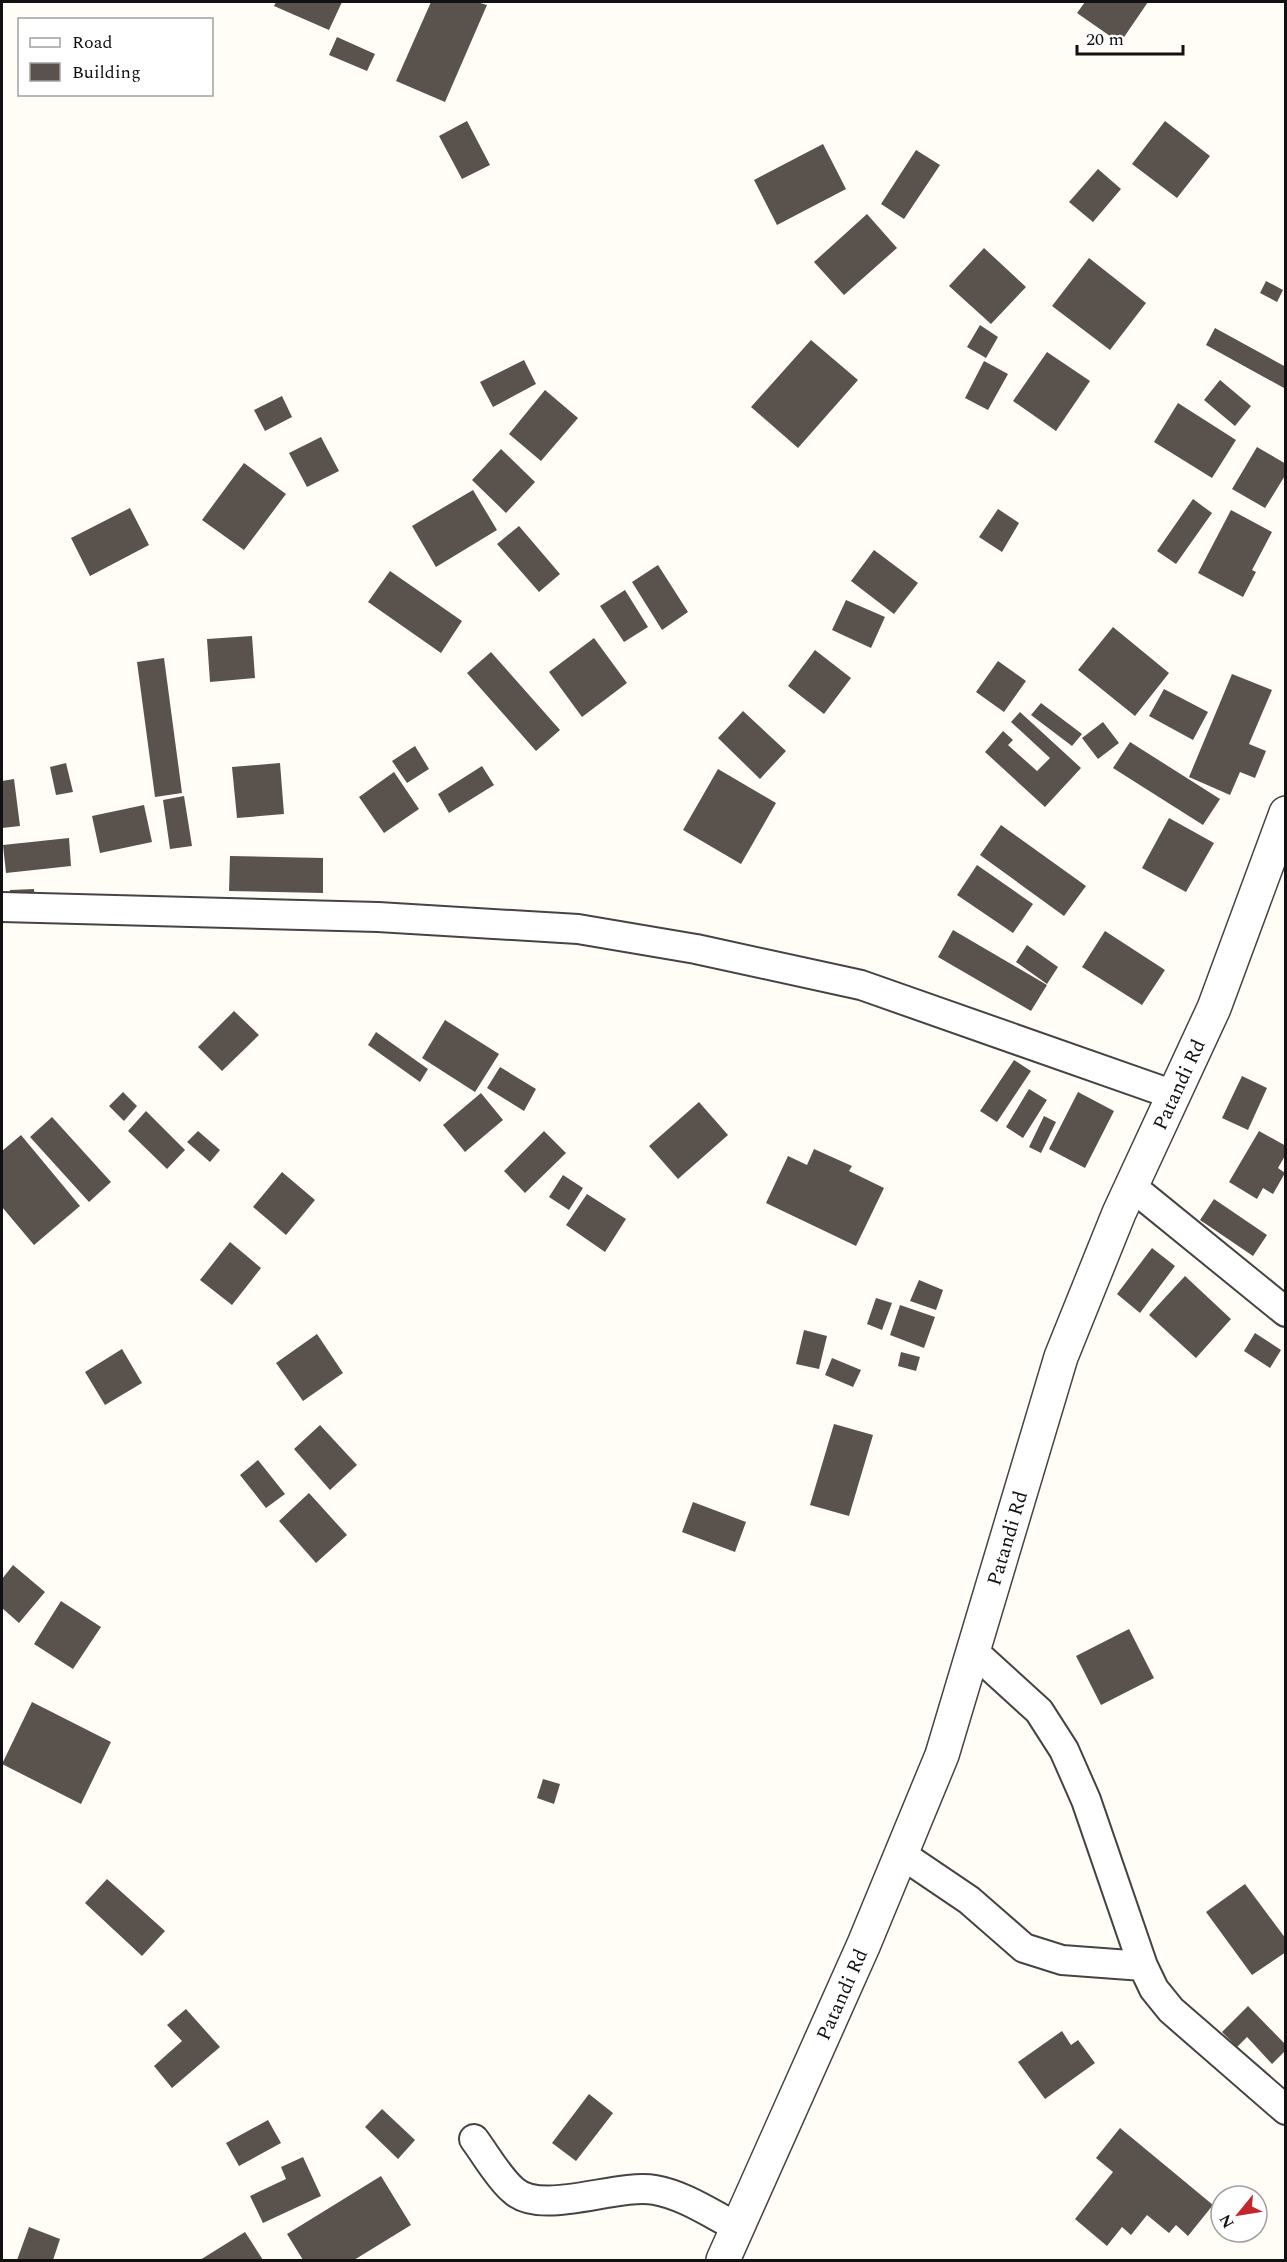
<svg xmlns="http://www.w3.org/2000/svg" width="1287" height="2262" font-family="Spectral,serif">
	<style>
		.building { fill: #5a524d }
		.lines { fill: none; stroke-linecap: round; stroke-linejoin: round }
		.minor-casing { stroke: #444; stroke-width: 32 }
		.tertiary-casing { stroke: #444; stroke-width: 36 }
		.minor { stroke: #fff; stroke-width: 28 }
		.tertiary { stroke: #fff; stroke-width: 33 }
		.labels { text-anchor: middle; stroke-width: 6; stroke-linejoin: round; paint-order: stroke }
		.street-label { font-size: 20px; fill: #111; stroke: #fff }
	</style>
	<rect width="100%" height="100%" fill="#fffdf5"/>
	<!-- building -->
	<path class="building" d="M276,2H342L329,30L274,6Z
		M431,2H477L487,5L445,102L396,81Z
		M1085,2H1148L1120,43L1077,13Z
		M337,37L375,54L367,71L329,55Z
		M467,121L490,165L462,179L439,136Z
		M1165,121L1210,156L1177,198L1132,164Z
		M823,144L846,189L777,225L754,180Z
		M916,150L940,165L904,219L881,204Z
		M1098,169L1121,189L1093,222L1069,202Z
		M867,214L897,248L844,295L814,262Z
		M984,248L1026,287L991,324L949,286Z
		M1089,258L1146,303L1110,350L1052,306Z
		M1266,281L1283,290L1277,302L1260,293Z
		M980,325L998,337L986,358L967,347Z
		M1215,328L1286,367L1284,388L1206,345Z
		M811,340L858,380L798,448L751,407Z
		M1047,352L1090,381L1056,431L1013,401Z
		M524,360L536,384L493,407L480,382Z
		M984,361L1008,374L988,410L965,398Z
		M1220,380L1251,406L1235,426L1204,400Z
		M545,390L578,418L541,461L509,434Z
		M282,396L292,417L265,431L254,410Z
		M1178,403L1236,440L1212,478L1154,442Z
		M321,437L339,471L307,487L289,453Z
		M1257,447L1286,464V474L1265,508L1232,489Z
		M501,449L535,482L506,513L472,480Z
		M244,463L286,494L244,550L202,520Z
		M473,490L497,530L436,567L412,526Z
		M1193,499L1212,513L1176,564L1157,551Z
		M130,508L149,545L90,576L71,538Z
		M998,509L1019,523L1002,552L979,537Z
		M1231,510L1272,532L1252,570L1256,572L1243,597L1198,573Z
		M519,526L560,574L539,592L497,544Z
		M874,550L918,583L894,614L851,581Z
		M658,565L688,612L662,630L632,582Z
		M390,571L462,621L441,653L368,602Z
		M625,590L648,627L624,642L600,606Z
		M846,600L885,617L871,648L832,630Z
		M1113,627L1169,673L1135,716L1078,670Z
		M252,636L255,678L210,682L207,639Z
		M594,638L627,683L582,717L549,672Z
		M815,650L851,678L824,714L788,686Z
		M491,652L560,730L536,751L467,673Z
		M164,658L182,793L155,797L137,662Z
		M998,661L1026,681L1004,712L976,692Z
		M1232,674L1272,690L1249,744L1266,751L1255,778L1240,772L1230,795L1189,777Z
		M1164,689L1208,712L1193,740L1149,716Z
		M1041,703L1082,734L1072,746L1031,715Z
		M743,711L786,751L760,779L718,738Z
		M1020,712L1081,768L1045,807L985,752L1003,731L1013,740L1008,745L1037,771L1050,758L1011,722Z
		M1103,722L1119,743L1098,759L1082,738Z
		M1130,742L1220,799L1203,825L1113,768Z
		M415,746L429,769L407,783L392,761Z
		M66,763L73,792L56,795L50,767Z
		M280,763L284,814L237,818L232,767Z
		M482,766L494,785L449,813L438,794Z
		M718,769L776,803L741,864L683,830Z
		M394,772L419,809L384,833L359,797Z
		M14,779L20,826L2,828V781Z
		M184,796L192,846L170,849L163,800Z
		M144,805L152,842L100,853L92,816Z
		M1169,818L1214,843L1186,892L1142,868Z
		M1001,825L1086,886L1064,916L980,855Z
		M69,838L71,866L6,873L3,845Z
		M230,856L323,858V893L229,891Z
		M977,865L1033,904L1013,933L957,895Z
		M34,889L35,903H10V890Z
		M953,930L1047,985L1031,1011L938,957Z
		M1105,931L1165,970L1142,1005L1082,967Z
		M1027,945L1058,967L1047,984L1016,962Z
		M234,1011L259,1035L222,1071L198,1047Z
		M445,1020L499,1054L475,1092L422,1058Z
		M376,1032L428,1069L420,1082L368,1045Z
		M1014,1060L1031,1071L997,1122L980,1111Z
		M500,1067L536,1089L524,1111L487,1088Z
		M1242,1076L1267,1088L1248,1130L1222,1118Z
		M1029,1089L1047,1100L1023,1138L1006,1127Z
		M123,1092L137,1106L124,1121L109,1106Z
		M1078,1092L1114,1111L1085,1168L1049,1149Z
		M481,1093L503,1120L465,1152L443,1125Z
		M699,1102L728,1135L678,1179L649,1146Z
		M146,1111L185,1150L167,1169L128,1131Z
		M1044,1116L1056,1122L1041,1153L1029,1147Z
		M52,1117L111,1182L89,1202L30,1137Z
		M198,1131L220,1150L210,1162L187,1142Z
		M544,1131L566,1153L525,1193L504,1171Z
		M1259,1131L1286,1146V1154L1278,1168L1285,1173L1273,1194L1263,1188L1257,1199L1229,1182Z
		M21,1135L80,1206L34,1245L2,1207V1151Z
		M814,1149L852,1166L849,1171L884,1188L856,1246L766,1203L788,1156L807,1165Z
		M282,1172L315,1200L286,1235L253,1207Z
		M563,1175L583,1188L569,1210L549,1197Z
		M587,1194L626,1219L605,1252L566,1225Z
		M1214,1199L1267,1235L1253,1256L1200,1220Z
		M230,1242L261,1268L232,1305L200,1280Z
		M1152,1248L1175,1266L1140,1313L1117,1294Z
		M1185,1276L1231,1319L1196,1358L1149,1315Z
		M919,1280L943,1290L936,1310L910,1301Z
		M876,1298L892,1303L882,1330L867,1324Z
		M900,1305L935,1317L924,1348L890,1335Z
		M804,1330L827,1336L819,1369L796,1364Z
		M1255,1333L1281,1350L1270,1368L1244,1351Z
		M317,1334L343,1373L303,1401L276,1363Z
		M122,1349L142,1383L105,1405L85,1372Z
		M901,1352L920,1357L916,1371L898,1366Z
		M832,1358L861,1370L853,1387L825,1375Z
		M834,1424L873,1435L849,1516L810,1505Z
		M320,1425L357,1465L330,1490L294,1449Z
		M258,1460L285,1494L266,1508L240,1475Z
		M309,1493L347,1535L316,1563L279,1521Z
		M693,1502L746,1522L735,1552L682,1532Z
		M13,1565L45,1592L19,1623L2,1608V1579Z
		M61,1601L101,1627L73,1669L34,1644Z
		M1129,1629L1154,1678L1101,1705L1076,1656Z
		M32,1702L111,1742L81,1804L2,1764Z
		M543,1779L560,1784L554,1804L537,1798Z
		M107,1879L165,1931L142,1956L85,1903Z
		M1245,1884L1286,1939V1952L1252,1975L1206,1912Z
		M1248,2006L1286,2045V2050L1272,2064L1247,2037L1237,2047L1222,2032Z
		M186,2009L220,2047L172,2088L154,2066L182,2041L167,2025Z
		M1062,2031L1071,2045L1078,2040L1095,2063L1045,2099L1018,2062Z
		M589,2094L613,2113L576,2161L552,2143Z
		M382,2109L415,2140L398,2159L365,2127Z
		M268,2120L281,2143L239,2166L226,2143Z
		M1120,2128L1213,2205L1188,2236L1176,2225L1169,2233L1147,2215L1131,2235L1122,2227L1107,2246L1075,2219L1113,2172L1096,2158Z
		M303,2157L321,2196L263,2223L250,2196L286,2179L281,2167Z
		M381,2176L411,2225L354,2260H303L287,2234Z
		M29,2227L60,2239L53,2260H17Z
		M245,2232L263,2260H200Z"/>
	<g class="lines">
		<!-- minor casing -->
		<g class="minor-casing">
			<path id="minor" d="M2,907L378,917L578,929L696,949L861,985L1174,1095
				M1131,1186L1286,1312
				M972,1650L1039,1711L1064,1750L1086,1800L1143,1966L1154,1989L1171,2010L1286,2110
				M901,1854L969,1900L1024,1948L1062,1960L1143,1966
				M474,2139C486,2155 498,2177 513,2190C541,2217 616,2183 655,2190C684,2195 713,2215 739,2228"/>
		</g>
		<!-- tertiary casing -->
		<g class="tertiary-casing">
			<g id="tertiary">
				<path id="s1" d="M723,2260L864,1944L942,1755L1061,1357L1119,1213L1214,1008L1286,813"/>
			</g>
		</g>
		<!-- minor -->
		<use href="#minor" class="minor"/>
		<!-- tertiary -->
		<use href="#tertiary" class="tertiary"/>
	</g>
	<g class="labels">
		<!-- street labels -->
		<g class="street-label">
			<text dy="7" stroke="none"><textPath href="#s1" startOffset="1263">Patandi Rd</textPath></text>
			<text dy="7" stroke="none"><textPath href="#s1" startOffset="777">Patandi Rd</textPath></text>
			<text dy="7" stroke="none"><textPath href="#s1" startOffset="291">Patandi Rd</textPath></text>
		</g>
	</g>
	<!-- border -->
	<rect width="1287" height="2262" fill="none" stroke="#111111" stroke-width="6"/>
	<!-- legend -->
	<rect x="18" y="18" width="195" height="78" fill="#ffffff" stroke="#a0a0a0" stroke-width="1.5"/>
	<rect x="30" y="38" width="30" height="9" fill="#ffffff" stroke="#a0a0a0" stroke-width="1.5"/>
	<text x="72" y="48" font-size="18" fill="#111111">Road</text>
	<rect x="30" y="63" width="30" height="18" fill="#5a524d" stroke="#a0a0a0" stroke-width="1.5"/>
	<text x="72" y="78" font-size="18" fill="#111111">Building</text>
	<!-- north arrow -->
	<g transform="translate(1239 2214) rotate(240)"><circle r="28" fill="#ffffff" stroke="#a0a0a0" stroke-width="1.5"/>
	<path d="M0-4.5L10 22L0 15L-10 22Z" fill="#c4262e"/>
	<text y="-9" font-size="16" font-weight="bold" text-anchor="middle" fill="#111111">N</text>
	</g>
	<!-- scale -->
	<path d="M1077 45v9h106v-9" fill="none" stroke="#111111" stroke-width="3"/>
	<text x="1086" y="45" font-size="18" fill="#111111" stroke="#ffffff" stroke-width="4.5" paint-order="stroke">20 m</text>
</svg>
